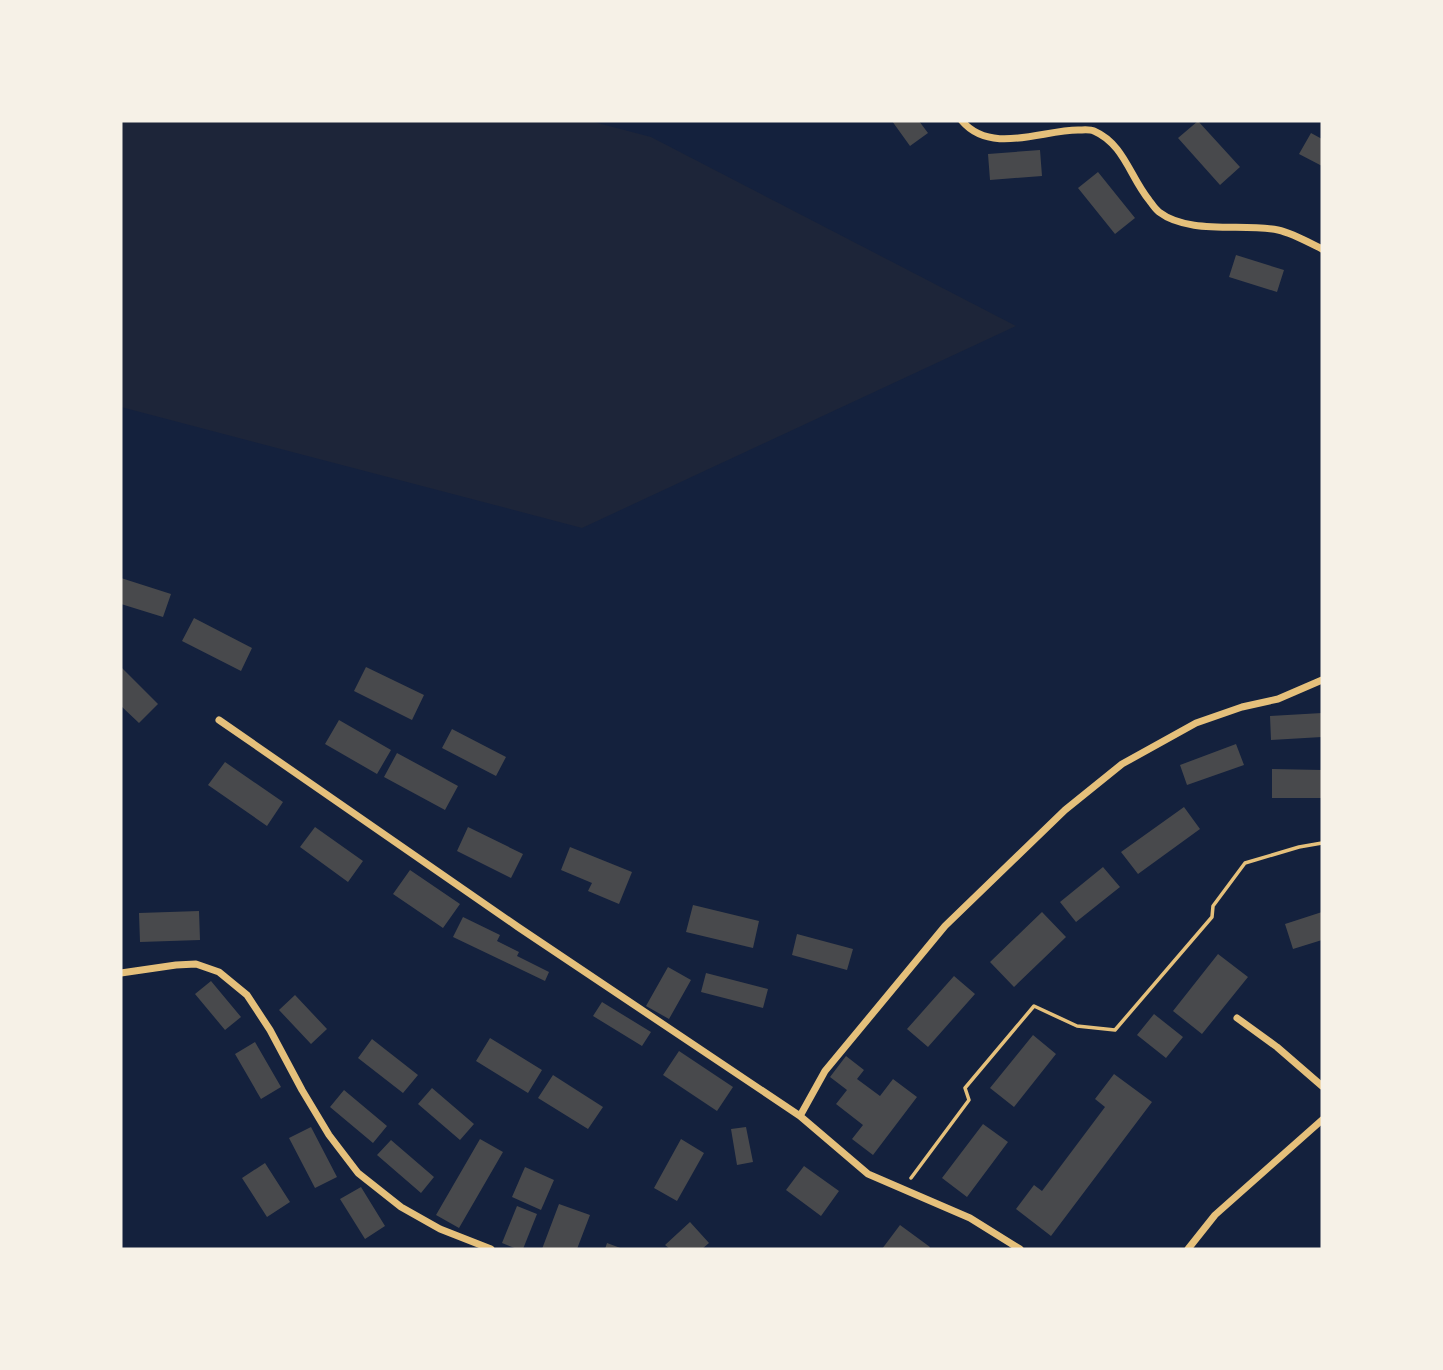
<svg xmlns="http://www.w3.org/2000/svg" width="1443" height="1370" font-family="'Roboto Condensed',sans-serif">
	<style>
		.green { fill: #1d2539 }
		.building { fill: #48494c }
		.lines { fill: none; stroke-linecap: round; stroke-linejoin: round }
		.path { stroke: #e5c07b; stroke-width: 3.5 }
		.minor { stroke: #e5c07b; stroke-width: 7 }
	</style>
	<rect width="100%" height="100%" fill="#14213d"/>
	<!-- green -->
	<path class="green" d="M121,121H590L651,137L1016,326L582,528L121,407Z"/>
	<!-- building -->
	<path class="building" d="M892,121H919L928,133L910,146Z
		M1198,121L1240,167L1220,185L1178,138Z
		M1311,133L1322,139V166L1299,154Z
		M1040,150L1042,176L990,180L988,154Z
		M1098,172L1135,218L1115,234L1078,188Z
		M1236,255L1284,270L1277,292L1229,277Z
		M121,578L171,594L163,617L121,604Z
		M194,618L252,648L241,671L182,641Z
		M121,667L158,704L139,723L121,706Z
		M366,667L424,695L412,720L354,691Z
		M1322,713V737L1271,740L1270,716Z
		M339,720L391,750L377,774L325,744Z
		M452,729L506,757L496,776L442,748Z
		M1236,744L1244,765L1187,785L1180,765Z
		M397,753L458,786L445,810L384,777Z
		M225,762L283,802L267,826L208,785Z
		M1272,769L1322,770V798H1272Z
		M1184,807L1200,829L1138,874L1121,852Z
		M315,827L363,861L348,882L300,847Z
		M468,827L523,854L511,878L457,851Z
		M570,847L632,872L619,904L588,891L592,883L561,870Z
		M1103,867L1120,887L1076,922L1060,902Z
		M410,870L460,904L443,928L393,894Z
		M693,905L759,921L753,948L686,932Z
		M199,911L200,940L140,942L139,913Z
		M1042,912L1066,937L1014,987L990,962Z
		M1322,912V940L1293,949L1285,924Z
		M463,917L500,935L497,941L519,952L517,956L549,972L545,981L453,937Z
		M797,934L853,949L847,970L792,955Z
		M1218,954L1248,977L1202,1034L1173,1011Z
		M668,967L691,980L669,1019L646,1006Z
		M706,973L768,989L763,1008L701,992Z
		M954,976L975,994L928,1047L907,1029Z
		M211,981L241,1017L225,1030L195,994Z
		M295,995L327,1029L311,1044L279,1010Z
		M602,1002L651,1032L642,1046L593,1016Z
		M1154,1014L1183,1037L1166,1058L1137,1035Z
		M1033,1035L1056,1054L1014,1107L990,1088Z
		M490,1038L542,1070L528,1093L476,1061Z
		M372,1039L418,1075L403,1093L358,1058Z
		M255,1042L281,1087L261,1099L235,1054Z
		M679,1051L733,1087L717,1111L663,1075Z
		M846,1056L864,1070L857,1079L880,1096L893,1079L917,1097L873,1155L852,1139L863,1125L836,1104L847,1090L830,1077Z
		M1114,1074L1152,1102L1051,1236L1016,1209L1034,1185L1042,1191L1105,1107L1095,1099Z
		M553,1075L603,1107L588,1129L538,1098Z
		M432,1088L474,1124L460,1140L418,1104Z
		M344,1090L387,1126L373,1143L330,1107Z
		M983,1124L1008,1142L967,1197L942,1178Z
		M311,1127L337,1177L315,1188L289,1138Z
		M746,1127L753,1162L737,1165L731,1129Z
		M480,1139L503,1152L459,1228L436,1215Z
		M681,1139L704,1153L677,1201L654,1188Z
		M391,1140L434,1177L421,1193L377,1155Z
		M265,1163L290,1202L267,1217L242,1178Z
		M804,1166L839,1191L821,1216L786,1190Z
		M525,1167L554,1180L541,1210L512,1197Z
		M361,1187L385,1226L365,1239L340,1199Z
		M559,1204L590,1215L577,1249H542Z
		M517,1206L537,1214L523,1249H517L502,1243Z
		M690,1222L709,1243L702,1249H670L665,1245Z
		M900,1225L930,1247L929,1249H882Z
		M607,1243L623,1249H605Z"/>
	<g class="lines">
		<!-- path -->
		<path class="path" d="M911,1178L969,1100L965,1088L1034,1006L1077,1026L1115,1030L1212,917L1213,906L1245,863L1299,847L1322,843"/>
		<!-- minor -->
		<path class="minor" d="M962,121C991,155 1042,130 1078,130C1083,130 1090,129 1094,131C1124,144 1130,177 1149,200C1152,204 1155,209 1159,212C1189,235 1243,223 1278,230C1292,233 1310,243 1322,249
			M219,720L518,927L800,1116L868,1174L970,1218L1020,1249
			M121,973L176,965L196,964L219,972L247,995L270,1030L302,1090L329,1135L358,1173L401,1207L440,1229L491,1249
			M1237,1018L1277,1047L1322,1086
			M800,1116L825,1071L945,926L1065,810L1122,764L1196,723L1242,707L1278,699L1322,680
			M1188,1249L1215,1215L1322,1120"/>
	</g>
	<!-- border -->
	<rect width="1443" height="1370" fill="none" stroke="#f6f1e7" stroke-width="245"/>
</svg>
